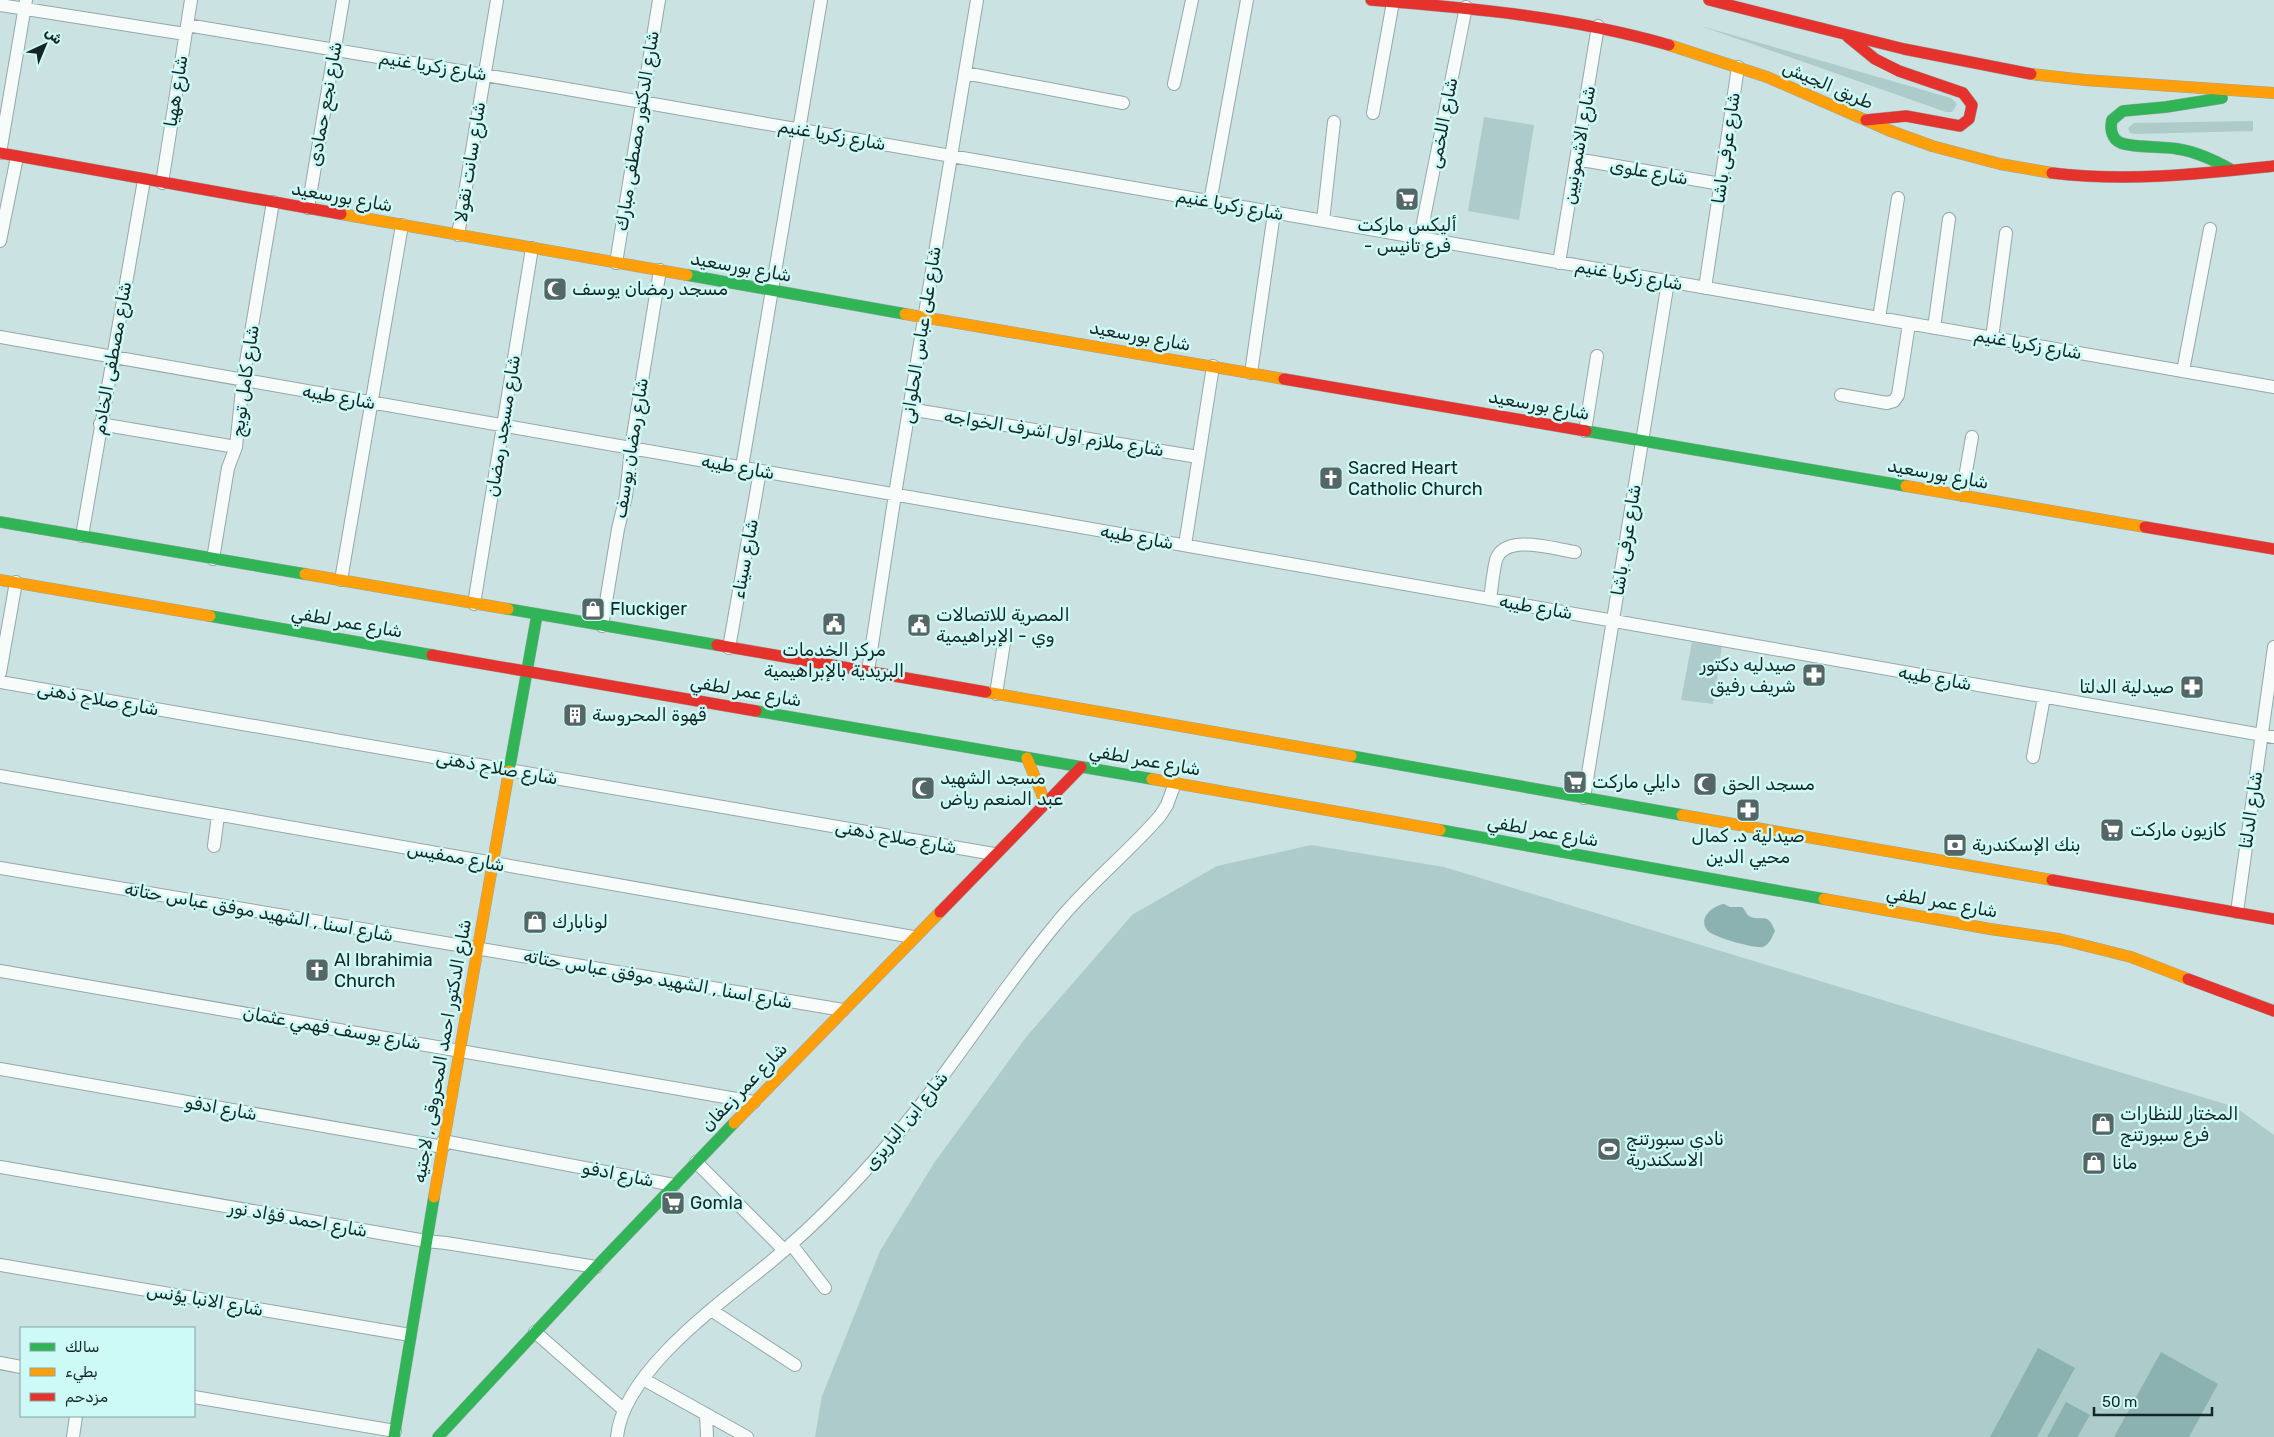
<svg xmlns="http://www.w3.org/2000/svg" width="2274" height="1437" font-family="Rubik,'Noto Naskh Arabic',sans-serif">
	<style>
		.green { fill: #adcbca }
		.water { fill: #8bb2b1 }
		.lines { fill: none; stroke-linecap: round; stroke-linejoin: round }
		.street-casing { stroke: #95a8a7; stroke-width: 14 }
		.fast-casing { stroke: #95a8a7; stroke-width: 12 }
		.slow-casing { stroke: #95a8a7; stroke-width: 12 }
		.jam-casing { stroke: #95a8a7; stroke-width: 12 }
		.street { stroke: #f7fbfa; stroke-width: 12 }
		.fast { stroke: #30b455; stroke-width: 11 }
		.slow { stroke: #ff9f0a; stroke-width: 11 }
		.jam { stroke: #e5322d; stroke-width: 11 }
		.labels { text-anchor: middle; stroke-width: 5; stroke-linejoin: round; paint-order: stroke }
		.street-label { font-size: 18px; fill: #142524; stroke: #cdfaf7 }
		.poi-label { font-size: 18px; fill: #142524; stroke: #cdfaf7; text-anchor: start }
	</style>
	<rect width="100%" height="100%" fill="#cae2e1"/>
	<!-- green -->
	<path class="green" d="M1701,26L1951,98L1957,104L1952,112H1946Z
		M1484,117L1534,125L1519,220L1468,211Z
		M2253,121V131L2135,134L2130,133L2128,128L2134,123Z
		M1692,642L1722,646L1713,704L1681,700Z
		M1311,845L1444,867L2235,1107L2274,1135V1437H815L822,1396L880,1251L934,1163L1027,1036L1132,915L1217,866Z"/>
	<!-- water -->
	<path class="water" d="M1724,904L1730,907H1742C1746,910 1745,913 1749,916C1762,923 1767,910 1775,931C1772,937 1770,944 1763,947C1756,949 1713,937 1708,931C1697,919 1712,906 1724,904Z
		M2038,1348L2075,1368L2037,1437H1990Z
		M2161,1352L2218,1384L2189,1437H2114Z
		M2066,1402L2090,1415L2079,1434L2078,1437H2047Z"/>
	<g class="lines">
		<!-- street casing -->
		<g class="street-casing">
			<path id="street" d="M0,5L185,34
				M187,25L550,86L2274,387
				M965,73L1123,103
				M1174,84L1192,0
				M1373,113L1393,2
				M0,153L26,0
				M1576,159L1721,184
				M162,183L191,0
				M1210,202L1247,0
				M308,208L343,0
				M1323,221L1334,122
				M458,235L497,0
				M1420,238L1466,7
				M0,241L17,157
				M616,263L659,0
				M1559,263L1598,26
				M1705,288L1738,67
				M1879,318L1898,198
				M1934,328L1949,219
				M0,337L2274,737
				M1992,338L2006,233
				M2183,371L2210,229
				M1251,373L1274,213
				M1841,395L1887,403L1894,401L1898,395L1909,324
				M909,409L1198,457
				M100,424L236,447
				M1585,431L1597,356
				M742,467L821,0
				M1962,495L1972,437
				M82,536L144,180
				M1185,545L1213,366
				M213,559L228,468L236,447L243,380L273,202
				M341,580L402,225
				M1490,599C1492,586 1493,572 1496,560C1505,533 1554,549 1575,552
				M474,604L532,248
				M602,626L618,529L626,496L631,448L660,270
				M729,648L760,471
				M868,671L895,494L977,0
				M0,673L16,582
				M0,682L994,854
				M996,694L1004,643
				M2033,757L2044,697
				M0,776L913,937
				M1584,798L1668,282
				M214,846L218,815
				M0,868L843,1010
				M2237,912L2274,647
				M0,971L754,1102
				M0,1069L443,1147
				M443,1141L674,1185
				M696,1162L784,1250
				M0,1167L426,1241L446,1243L596,1267
				M791,1244L825,1288
				M0,1265L410,1335
				M711,1310L795,1365
				M535,1332L624,1410
				M0,1363L21,1367
				M643,1379L747,1437
				M194,1397L395,1431
				M706,1414L707,1437
				M73,1437L76,1416
				M617,1437C623,1372 720,1303 768,1264C823,1219 871,1167 916,1111C964,1050 1006,984 1056,924C1087,885 1127,854 1160,816L1167,805L1175,783"/>
		</g>
		<!-- fast casing -->
		<g class="fast-casing">
			<path id="fast" d="M2222,98L2166,107L2123,111L2112,120C2110,128 2111,139 2121,143C2135,148 2162,146 2178,149C2197,152 2216,161 2232,170
				M687,275L905,314
				M1586,431L1906,486
				M0,522L305,574
				M508,609L717,645
				M210,616L432,655
				M756,711L1152,779
				M1351,756L1682,815
				M509,771L537,615
				M1440,830L1824,899
				M394,1437L434,1197
				M438,1437L596,1267L734,1123"/>
		</g>
		<!-- slow casing -->
		<g class="slow-casing">
			<path id="slow" d="M1669,45L1767,77L1888,130L1932,146L2000,164L2052,173
				M2031,74L2085,80L2274,93
				M341,214L687,275
				M905,314L1284,379
				M1906,486L2145,527
				M305,574L508,609
				M0,580L210,616
				M986,692L1351,756
				M1027,758L1045,802
				M1152,779L1440,830
				M1682,815L2052,880
				M1824,899L1990,929L2059,939L2131,957L2188,979
				M734,1123L940,912
				M434,1197L509,771"/>
		</g>
		<!-- jam casing -->
		<g class="jam-casing">
			<path id="jam" d="M1371,0C1472,8 1572,17 1669,45
				M1709,0L1904,49L2031,74
				M1848,37L1875,59L1899,71L1963,93L1972,105L1969,119L1960,126L1906,116L1866,120
				M0,153L341,214
				M2052,173C2127,182 2199,174 2274,166
				M1284,379L1586,431
				M2145,527L2274,549
				M717,645L986,692
				M432,655L756,711
				M2052,880L2274,919
				M940,912L1081,767
				M2188,979L2274,1011"/>
		</g>
		<!-- street -->
		<use href="#street" class="street"/>
		<!-- fast -->
		<use href="#fast" class="fast"/>
		<!-- slow -->
		<use href="#slow" class="slow"/>
		<!-- jam -->
		<use href="#jam" class="jam"/>
	</g>
	<!-- icons -->
	<defs>
		<g id="supermarket-square" transform="scale(1.25)"><rect x="-9" y="-9" width="18" height="18" rx="4" fill="#546766" stroke="#cdfaf7"/><path d="M-6-5.5h2.5l.6 2H6L4.5 2H-2.5L-4.4-4H-6ZM-1.5 3.2a1.3 1.3 0 1 0 .1 0ZM3 3.2a1.3 1.3 0 1 0 .1 0Z" fill="#fff"/></g>
		<g id="mosque-square" transform="scale(1.25)"><rect x="-9" y="-9" width="18" height="18" rx="4" fill="#546766" stroke="#cdfaf7"/><path d="M3.5-4.9A6 6 0 1 0 3.5 4.9A5 5 0 1 1 3.5-4.9Z" fill="#fff"/></g>
		<g id="church-square" transform="scale(1.25)"><rect x="-9" y="-9" width="18" height="18" rx="4" fill="#546766" stroke="#cdfaf7"/><path d="M-1.2-6h2.4v3.5h3.3v2.4h-3.3V6h-2.4V-.1h-3.3v-2.4h3.3Z" fill="#fff"/></g>
		<g id="shop-square" transform="scale(1.25)"><rect x="-9" y="-9" width="18" height="18" rx="4" fill="#546766" stroke="#cdfaf7"/><path d="M-5-2.5h2.3a2.7 3.5 0 0 1 5.4 0H5L5.5 6h-11ZM-1.5-2.5h3a1.5 2.3 0 0 0-3 0Z" fill="#fff"/></g>
		<g id="civic-square" transform="scale(1.25)"><rect x="-9" y="-9" width="18" height="18" rx="4" fill="#546766" stroke="#cdfaf7"/><path d="M-.6-6.5H3V-4.5H.6V-3L4-1V1h2V6H-6V1h2V-1L-.6-3ZM-1.2 2.5V6h2.4V2.5Z" fill="#fff"/></g>
		<g id="pharmacy-square" transform="scale(1.25)"><rect x="-9" y="-9" width="18" height="18" rx="4" fill="#546766" stroke="#cdfaf7"/><path d="M-2-6h4v4h4v4h-4v4h-4v-4h-4v-4h4Z" fill="#fff"/></g>
		<g id="building-square" transform="scale(1.25)"><rect x="-9" y="-9" width="18" height="18" rx="4" fill="#546766" stroke="#cdfaf7"/><path d="M-4-6H4V6H1V3H-1V6H-4ZM-2.5-4.3h1.7v1.8h-1.7ZM.8-4.3h1.7v1.8H.8ZM-2.5-1h1.7V.8h-1.7ZM.8-1h1.7V.8H.8Z" fill="#fff"/></g>
		<g id="bank-square" transform="scale(1.25)"><rect x="-9" y="-9" width="18" height="18" rx="4" fill="#546766" stroke="#cdfaf7"/><path d="M-6-4H6V4H-6ZM0-2.3a2.3 2.3 0 1 0 0 4.6a2.3 2.3 0 1 0 0-4.6Z" fill="#fff"/></g>
		<g id="stadium-square" transform="scale(1.25)"><rect x="-9" y="-9" width="18" height="18" rx="4" fill="#546766" stroke="#cdfaf7"/><path d="M0-5a6.5 5 0 1 0 0 10a6.5 5 0 1 0 0-10ZM-3.5-1.8h7v3.6h-7Z" fill="#fff"/></g>
	</defs>
	<g fill-rule="evenodd">
		<use href="#supermarket-square" x="1407" y="199"/>
		<use href="#mosque-square" x="555" y="289"/>
		<use href="#church-square" x="1331" y="478"/>
		<use href="#shop-square" x="593" y="609"/>
		<use href="#civic-square" x="834" y="624"/>
		<use href="#civic-square" x="919" y="625"/>
		<use href="#pharmacy-square" x="1814" y="675"/>
		<use href="#pharmacy-square" x="2192" y="687"/>
		<use href="#building-square" x="575" y="715"/>
		<use href="#supermarket-square" x="1575" y="782"/>
		<use href="#mosque-square" x="1705" y="784"/>
		<use href="#mosque-square" x="923" y="788"/>
		<use href="#pharmacy-square" x="1748" y="810"/>
		<use href="#supermarket-square" x="2112" y="830"/>
		<use href="#bank-square" x="1955" y="845"/>
		<use href="#shop-square" x="535" y="922"/>
		<use href="#church-square" x="317" y="970"/>
		<use href="#shop-square" x="2103" y="1124"/>
		<use href="#stadium-square" x="1609" y="1149"/>
		<use href="#shop-square" x="2094" y="1163"/>
		<use href="#supermarket-square" x="673" y="1203"/>
	</g>
	<g class="labels">
		<!-- street labels -->
		<g class="street-label">
			<text transform="translate(433 66) rotate(9)" y="6">شارع زكريا غنيم</text>
			<text transform="translate(1828 85) rotate(23)" y="6">طريق الجيش</text>
			<text transform="translate(176 91) rotate(-81)" y="6">شارع ههيا</text>
			<text transform="translate(325 104) rotate(-80)" y="6">شارع نجع حمادى</text>
			<text transform="translate(1443 123) rotate(-79)" y="6">شارع اللخمى</text>
			<text transform="translate(637 131) rotate(-81)" y="6">شارع الدكتور مصطفى مبارك</text>
			<text transform="translate(832 135) rotate(10)" y="6">شارع زكريا غنيم</text>
			<text transform="translate(1579 145) rotate(-80)" y="6">شارع الاشمونيين</text>
			<text transform="translate(1726 148) rotate(-82)" y="6">شارع عرفى باشا</text>
			<text transform="translate(470 162) rotate(-81)" y="6">شارع سانت نقولا</text>
			<text transform="translate(1649 172) rotate(10)" y="6">شارع علوى</text>
			<text transform="translate(342 197) rotate(10)" y="6">شارع بورسعيد</text>
			<text transform="translate(1230 205) rotate(10)" y="6">شارع زكريا غنيم</text>
			<text transform="translate(741 267) rotate(10)" y="6">شارع بورسعيد</text>
			<text transform="translate(1629 275) rotate(10)" y="6">شارع زكريا غنيم</text>
			<text transform="translate(921 335) rotate(-81)" y="6">شارع على عباس الحلوانى</text>
			<text transform="translate(1140 336) rotate(10)" y="6">شارع بورسعيد</text>
			<text transform="translate(2028 344) rotate(10)" y="6">شارع زكريا غنيم</text>
			<text transform="translate(112 358) rotate(-80)" y="6">شارع مصطفى الخادم</text>
			<text transform="translate(245 381) rotate(-82)" y="6">شارع كامل تويج</text>
			<text transform="translate(339 397) rotate(10)" y="6">شارع طيبه</text>
			<text transform="translate(1539 405) rotate(10)" y="6">شارع بورسعيد</text>
			<text transform="translate(503 426) rotate(-81)" y="6">شارع مسجد رمضان</text>
			<text transform="translate(1054 433) rotate(9)" y="6">شارع ملازم اول اشرف الخواجه</text>
			<text transform="translate(631 448) rotate(-81)" y="6">شارع رمضان يوسف</text>
			<text transform="translate(738 467) rotate(10)" y="6">شارع طيبه</text>
			<text transform="translate(1938 474) rotate(10)" y="6">شارع بورسعيد</text>
			<text transform="translate(1137 537) rotate(10)" y="6">شارع طيبه</text>
			<text transform="translate(1626 540) rotate(-81)" y="6">شارع عرفى باشا</text>
			<text transform="translate(745 559) rotate(-80)" y="6">شارع سيناء</text>
			<text transform="translate(1536 607) rotate(10)" y="6">شارع طيبه</text>
			<text transform="translate(347 622) rotate(10)" y="6">شارع عمر لطفي</text>
			<text transform="translate(1935 678) rotate(10)" y="6">شارع طيبه</text>
			<text transform="translate(746 691) rotate(10)" y="6">شارع عمر لطفي</text>
			<text transform="translate(98 699) rotate(10)" y="6">شارع صلاح ذهنى</text>
			<text transform="translate(1145 760) rotate(10)" y="6">شارع عمر لطفي</text>
			<text transform="translate(497 768) rotate(10)" y="6">شارع صلاح ذهنى</text>
			<text transform="translate(2251 810) rotate(-82)" y="6">شارع الدلتا</text>
			<text transform="translate(1543 831) rotate(10)" y="6">شارع عمر لطفي</text>
			<text transform="translate(896 837) rotate(10)" y="6">شارع صلاح ذهنى</text>
			<text transform="translate(456 857) rotate(10)" y="6">شارع ممفيس</text>
			<text transform="translate(1942 902) rotate(10)" y="6">شارع عمر لطفي</text>
			<text transform="translate(259 912) rotate(10)" y="6">شارع اسنا , الشهيد موفق عباس حتاته</text>
			<text transform="translate(658 979) rotate(10)" y="6">شارع اسنا , الشهيد موفق عباس حتاته</text>
			<text transform="translate(332 1028) rotate(10)" y="6">شارع يوسف فهمي عثمان</text>
			<text transform="translate(442 1051) rotate(-80)" y="6">شارع الدكتور احمد المحروقى , لاجتيه</text>
			<text transform="translate(744 1087) rotate(-46)" y="6">شارع عمر زعفان</text>
			<text transform="translate(221 1108) rotate(10)" y="6">شارع ادفو</text>
			<text transform="translate(906 1121) rotate(-51)" y="6">شارع ابن الباريزى</text>
			<text transform="translate(618 1174) rotate(11)" y="6">شارع ادفو</text>
			<text transform="translate(298 1219) rotate(10)" y="6">شارع احمد فؤاد نور</text>
			<text transform="translate(205 1300) rotate(10)" y="6">شارع الانبا يؤنس</text>
		</g>
		<!-- poi labels -->
		<g class="poi-label">
			<text x="1407" y="231" text-anchor="middle">أليكس ماركت<tspan x="1407" dy="21">- فرع تانيس</tspan></text>
			<text x="572" y="295">مسجد رمضان يوسف</text>
			<text x="1348" y="474">Sacred Heart<tspan x="1348" dy="21">Catholic Church</tspan></text>
			<text x="610" y="615">Fluckiger</text>
			<text x="936" y="621">المصرية للاتصالات<tspan x="936" dy="21">وي - الإبراهيمية</tspan></text>
			<text x="834" y="656" text-anchor="middle">مركز الخدمات<tspan x="834" dy="21">البريدية بالإبراهيمية</tspan></text>
			<text x="1796" y="671" text-anchor="end">صيدليه دكتور<tspan x="1796" dy="21">شريف رفيق</tspan></text>
			<text x="2174" y="693" text-anchor="end">صيدلية الدلتا</text>
			<text x="592" y="721">قهوة المحروسة</text>
			<text x="940" y="784">مسجد الشهيد<tspan x="940" dy="21">عبد المنعم رياض</tspan></text>
			<text x="1592" y="788">دايلي ماركت</text>
			<text x="1722" y="790">مسجد الحق</text>
			<text x="2130" y="836">كازيون ماركت</text>
			<text x="1748" y="842" text-anchor="middle">صيدلية د. كمال<tspan x="1748" dy="21">محيي الدين</tspan></text>
			<text x="1972" y="851">بنك الإسكندرية</text>
			<text x="552" y="928">لونابارك</text>
			<text x="334" y="966">Al Ibrahimia<tspan x="334" dy="21">Church</tspan></text>
			<text x="2120" y="1120">المختار للنظارات<tspan x="2120" dy="21">فرع سبورتنج</tspan></text>
			<text x="1626" y="1145">نادي سبورتنج<tspan x="1626" dy="21">الاسكندرية</tspan></text>
			<text x="2112" y="1169">مانا</text>
			<text x="690" y="1209">Gomla</text>
		</g>
	</g>
	<!-- legend -->
	<rect x="20" y="1327" width="175" height="90" fill="#cdfaf7" stroke="#83a5a3"/>
	<rect x="30" y="1343" width="25" height="8" fill="#30b455" stroke="#83a5a3"/>
	<text x="65" y="1352" font-size="15" fill="#142524">سالك</text>
	<rect x="30" y="1368" width="25" height="8" fill="#ff9f0a" stroke="#83a5a3"/>
	<text x="65" y="1377" font-size="15" fill="#142524">بطيء</text>
	<rect x="30" y="1393" width="25" height="8" fill="#e5322d" stroke="#83a5a3"/>
	<text x="65" y="1402" font-size="15" fill="#142524">مزدحم</text>
	<!-- north arrow -->
	<g transform="translate(45 45) rotate(44)" stroke="#cdfaf7" stroke-width="4" paint-order="stroke">
	<path d="M0-4L9 19L0 12L-9 19Z" fill="#142524"/>
	<text y="-8" font-size="14" font-weight="bold" text-anchor="middle" fill="#142524">ش</text>
	</g>
	<!-- scale -->
	<path d="M2094 1407v8h118v-8" fill="none" stroke="#142524" stroke-width="2.5"/>
	<text x="2102" y="1407" font-size="15" fill="#142524" stroke="#cdfaf7" stroke-width="4" paint-order="stroke">50 m</text>
</svg>
